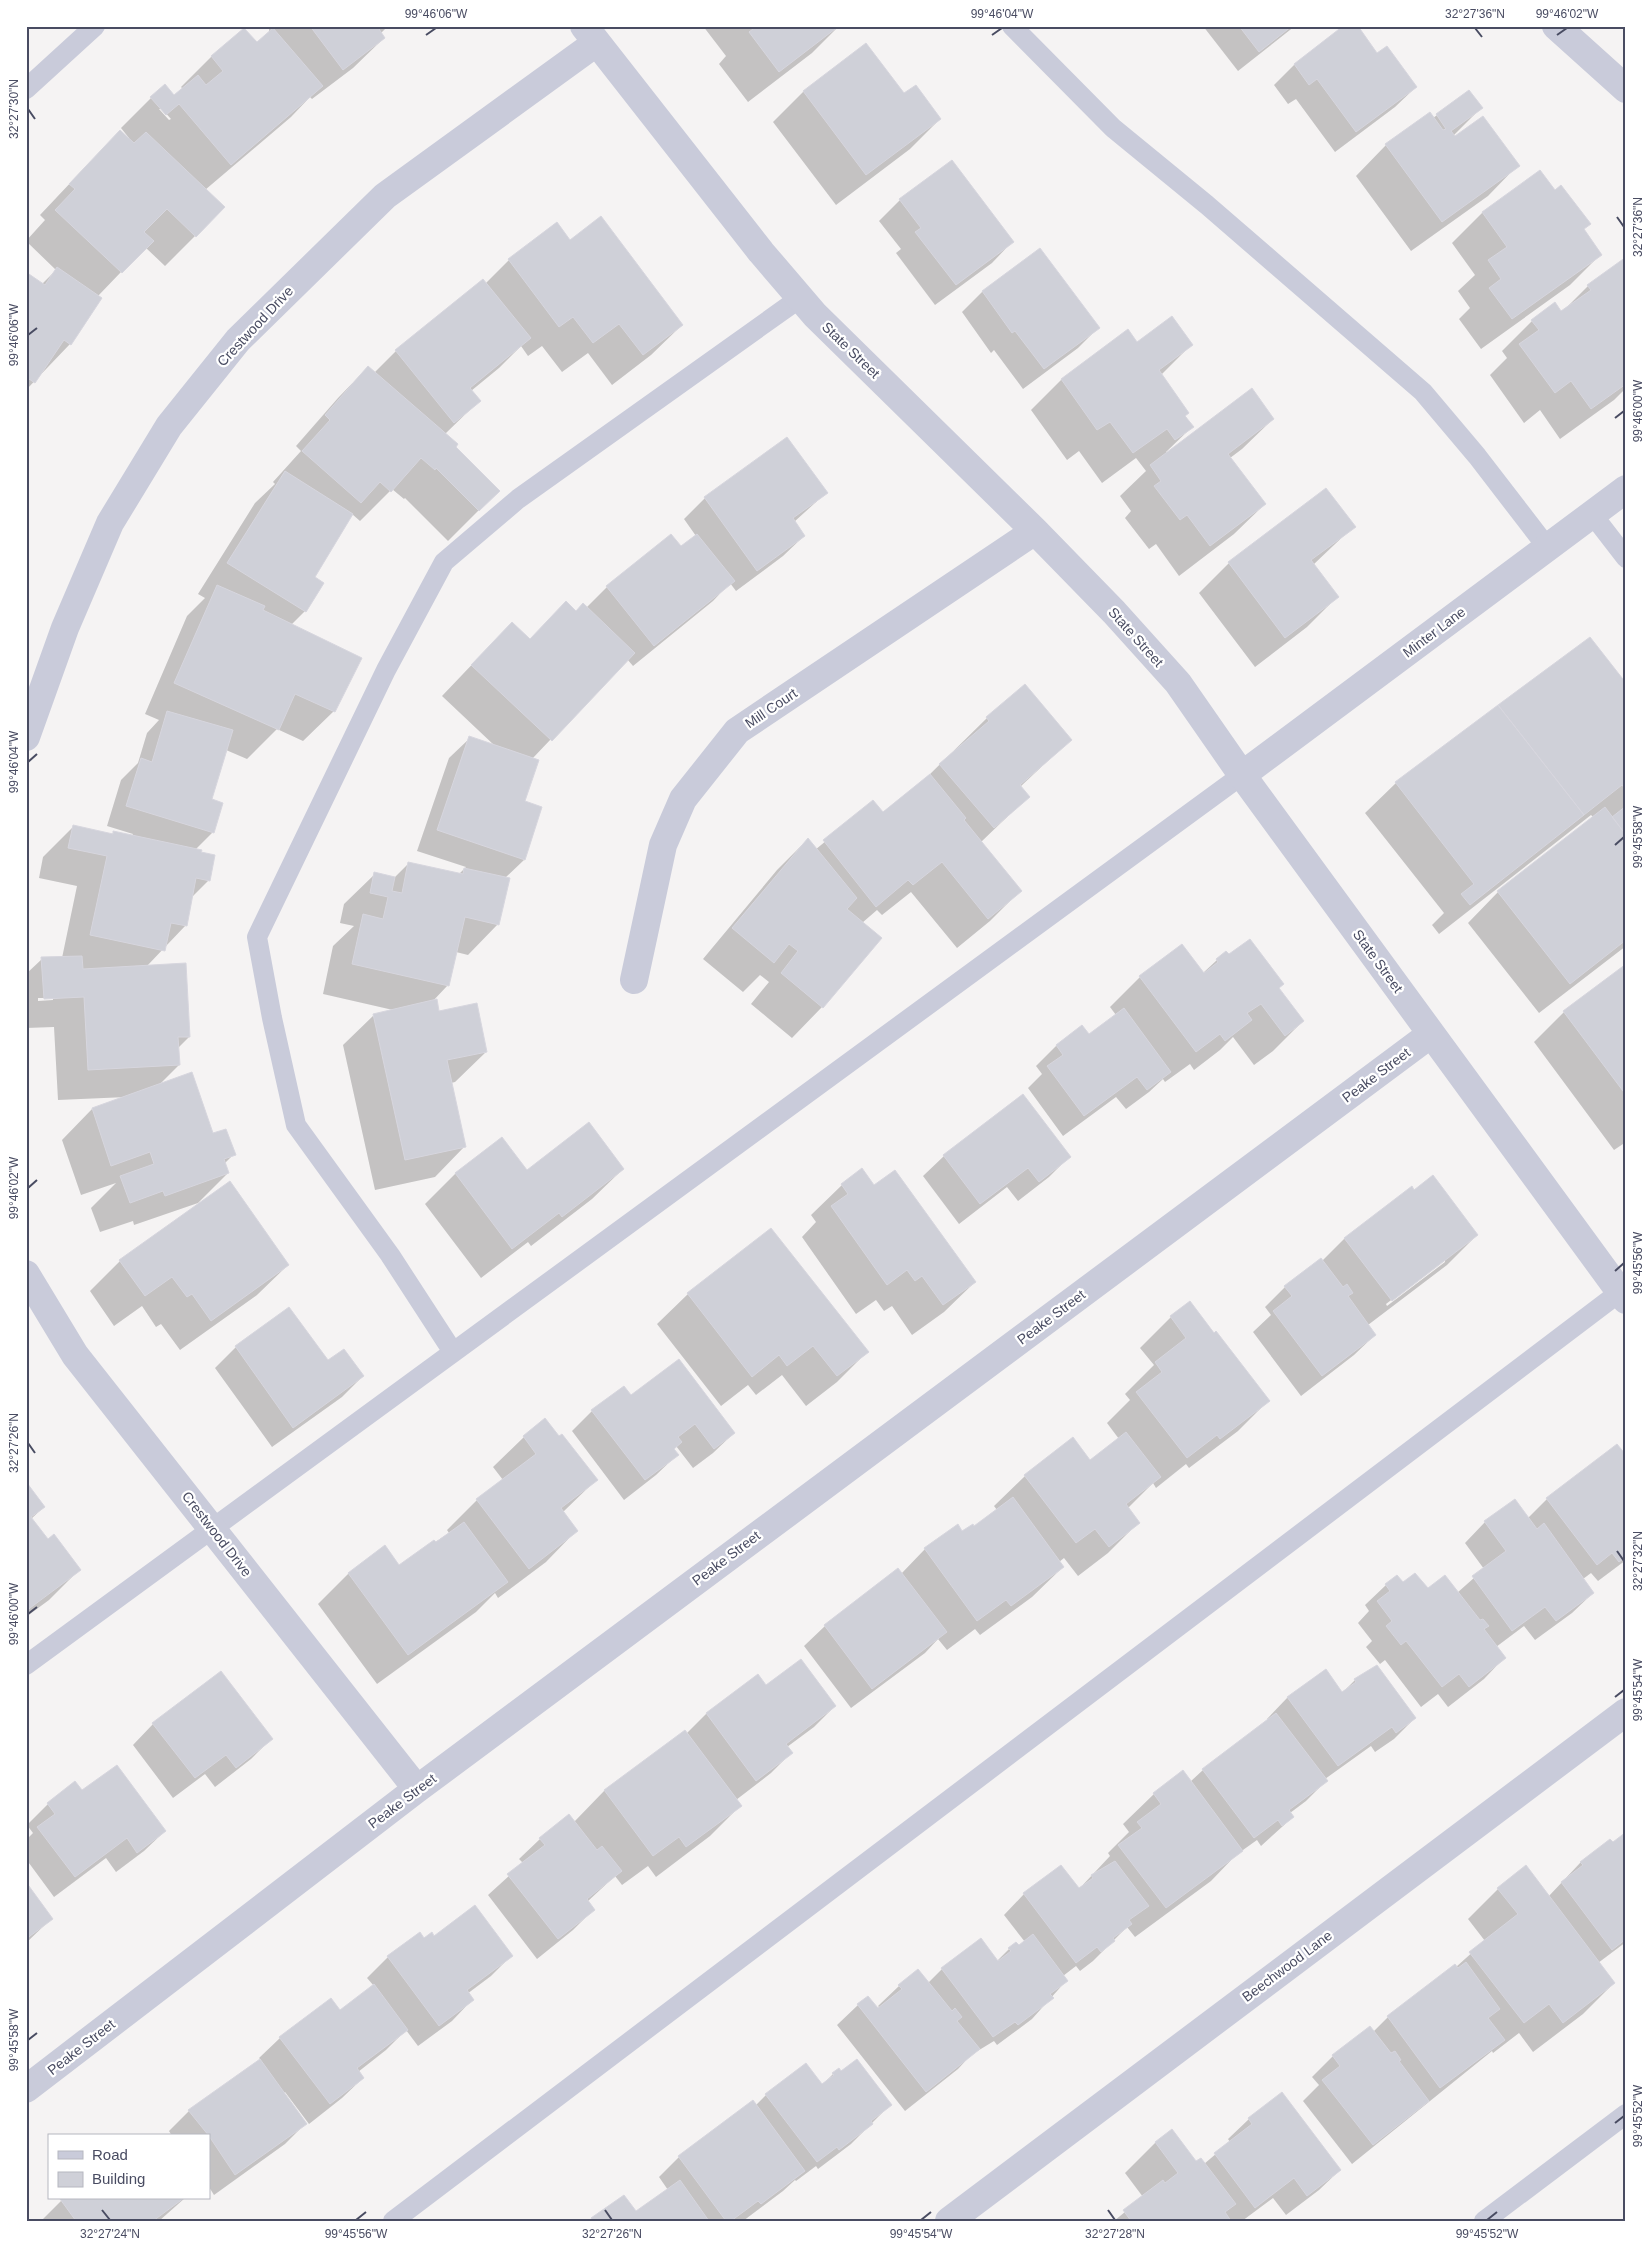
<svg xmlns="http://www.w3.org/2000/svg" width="1652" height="2247" font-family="Helvetica,sans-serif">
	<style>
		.shadow { fill: #0003; fill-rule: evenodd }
		.building { fill: #cfd0d8; stroke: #d7d6de }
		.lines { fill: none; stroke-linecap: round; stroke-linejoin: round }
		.service { stroke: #c9cbda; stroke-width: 20 }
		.minor { stroke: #c9cbda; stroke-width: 28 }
		.ticks { fill: none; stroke: #494c62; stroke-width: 2 }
		.labels { text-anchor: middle; stroke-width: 4.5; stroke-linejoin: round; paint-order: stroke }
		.street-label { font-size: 14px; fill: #494c62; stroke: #fff }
		.neatline { fill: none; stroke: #494c62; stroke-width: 2 }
		.ticks-label { font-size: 12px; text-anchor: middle; fill: #494c62 }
	</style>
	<rect width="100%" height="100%" fill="#f5f3f3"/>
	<!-- shadow -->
	<path class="shadow" d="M269,26H388L381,33L384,38L353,68L312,99L310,97L291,117L205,190L224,207L165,266L145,247L98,296L70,344L26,390V273L42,284L56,270L26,241L45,220L40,215L90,162L129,138L121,128L151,98L174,97L183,89L181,87L211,57L257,44L269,33ZM159,109H162L171,119L169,120Z
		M703,26H839L812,53L748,102L719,64L726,56Z
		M1203,26H1295L1238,71Z
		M866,45L904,95L940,119L910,149L836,205L773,122L803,92Z
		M1376,54L1416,87L1395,107L1335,152L1296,99L1288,104L1274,85L1294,65Z
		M1469,92L1481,108L1453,136L1518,165L1488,196L1411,251L1356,176L1386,145L1433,118Z
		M952,161L1012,242L992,263L935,305L896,253L901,249L879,221L900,200Z
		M1540,171L1601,254L1570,285L1481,349L1459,319L1470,308L1458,291L1475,275L1452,243L1482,213Z
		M556,223L570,242L682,325L651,355L612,385L588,353L562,372L542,346L528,356L521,346L499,368L471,391L479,401L445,434L454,447L498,491L448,541L405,498L404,499L392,489L360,521L352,514L313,577L305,611L291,625L334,711L303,741L277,729L247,759L226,750L211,800L213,832L195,850L209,880L191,898L186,925L147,966L189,1037L178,1048L179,1065L158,1086L234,1154L224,1164L228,1173L198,1203L134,1225L133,1221L100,1232L91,1208L116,1183L81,1195L62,1140L92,1109L127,1097L58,1100L54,1027L26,1028V974L42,959L62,958L77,886L39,878L43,857L73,827L111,835L114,832L132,836L133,834L107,826L121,780L138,763L147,733L159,720L145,714L187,616L205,598L198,594L255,503L275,484L273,482L301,451L296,446L338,398L368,367L374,373L396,351L485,284L509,260ZM38,998H53V1000L38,1001Z
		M1040,249L1098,328L1078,348L1023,389L994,350L991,353L962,312L982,292Z
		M1626,258V388L1614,400L1560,439L1540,410L1524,423L1490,375L1507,358L1502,351L1532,321L1561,313L1588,286Z
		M1128,331L1136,343L1191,345L1161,375L1192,427L1166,452L1167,453L1273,419L1242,449L1230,458L1265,504L1234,534L1179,576L1156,544L1149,549L1125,518L1131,511L1120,496L1146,471L1136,458L1102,483L1079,451L1067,460L1031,410L1061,380Z
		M787,438L826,493L794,522L804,536L783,556L736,591L730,583L713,601L633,666L627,659L532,759L524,802L541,808L524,860L505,878L498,924L468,955L456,952L448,985L432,1002L438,1013L486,1052L455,1082L451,1083L465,1146L435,1177L375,1190L343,1045L374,1015L393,1010L323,994L333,946L354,926L340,923L344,904L375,874L394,878L409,863L459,874L466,867L417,851L449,758L470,738L495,746L442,696L482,654L529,640L586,608L607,587L671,536L681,548L696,536L684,519L705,498Z
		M1354,526L1313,565L1337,597L1307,627L1255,667L1199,593L1229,563Z
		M1626,685V946L1539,1013L1468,923L1498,892L1594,818L1591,815L1439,934L1432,925L1444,913L1365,813L1396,783Z
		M987,718L1070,740L1020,787L1028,797L981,842L1020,891L990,921L957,948L911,892L882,915L877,910L862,923L822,1007L792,1038L751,1004L769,982L760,975L743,992L703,959L777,870L807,840L815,850L873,802L882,813L926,778Z
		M1217,960L1278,988L1303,1021L1273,1051L1254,1065L1233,1037L1220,1050L1194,1070L1190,1064L1165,1082L1163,1079L1149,1092L1126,1109L1116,1097L1063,1136L1028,1088L1042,1074L1036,1066L1056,1046L1082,1027L1089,1035L1116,1015L1110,1007L1140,977L1203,973Z
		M1626,965V1142L1614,1150L1534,1042L1564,1012Z
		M502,1139L527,1172L623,1169L592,1199L531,1246L528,1242L481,1278L425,1204L455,1174Z
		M944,1156L1069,1157L1049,1177L1018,1201L1007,1187L959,1224L923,1176Z
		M842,1185L874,1186L975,1282L944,1312L912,1335L892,1306L884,1311L876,1300L856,1314L802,1237L816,1222L811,1215Z
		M1412,1188L1477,1235L1447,1265L1368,1325L1375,1335L1354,1355L1301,1396L1253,1332L1271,1315L1265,1307L1285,1287L1322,1261L1344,1239ZM1445,1259V1262L1387,1306L1386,1304Z
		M771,1230L867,1352L837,1382L806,1406L782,1375L756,1395L748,1385L721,1406L657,1324L688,1294Z
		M120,1261L288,1265L257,1295L180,1350L161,1324L156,1327L142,1306L114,1326L90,1291Z
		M1190,1303L1268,1401L1238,1431L1189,1468L1186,1464L1156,1488L1153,1483L1127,1509L1138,1523L1108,1553L1078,1576L1064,1558L1059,1562L1063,1567L1032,1597L980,1635L975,1629L947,1650L938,1639L925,1653L851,1708L804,1646L825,1626L901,1574L925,1549L974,1527L997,1510L994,1506L1025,1476L1090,1462L1119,1439L1107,1423L1130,1400L1125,1394L1154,1365L1140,1348L1171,1317Z
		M289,1309L327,1362L363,1376L342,1397L272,1447L215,1368L236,1347Z
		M631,1397L734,1433L713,1453L693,1468L676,1446L673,1450L677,1455L656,1475L624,1500L572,1431L592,1411Z
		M524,1437L596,1480L562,1513L576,1531L546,1562L498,1598L495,1593L476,1612L377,1684L318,1604L348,1574L385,1546L399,1566L449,1533L447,1530L477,1500L503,1480L493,1467Z
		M1626,1457V1560L1598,1581L1591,1573L1583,1579L1593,1593L1572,1613L1535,1640L1524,1626L1496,1647L1504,1658L1484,1679L1448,1707L1438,1694L1421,1707L1385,1660L1380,1664L1366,1647L1372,1641L1358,1623L1369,1611L1365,1605L1386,1585L1402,1584L1428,1590L1457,1593L1484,1569L1465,1543L1485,1522L1528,1518L1547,1499Z
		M27,1485L44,1507L31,1519L47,1541L79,1570L49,1600L26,1617Z
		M1325,1670L1342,1693L1355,1680L1415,1718L1394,1739L1375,1752L1371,1746L1325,1779L1326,1781L1306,1801L1290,1813L1293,1817L1261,1846L1257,1840L1236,1855L1211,1881L1135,1937L1127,1927L1093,1961L1080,1971L1076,1966L1063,1976L1066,1981L1032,2019L997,2045L994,2041L971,2055L958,2069L905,2111L837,2025L858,2005L878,2010L880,2008L878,2006L899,1986L918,1970L928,1983L942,1969L997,1961L1009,1949L1019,1947L1025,1942L1004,1915L1024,1894L1079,1889L1110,1856L1108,1853L1129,1832L1123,1824L1154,1794L1190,1782L1203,1770L1268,1720L1267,1719L1287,1698Z
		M758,1676L766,1687L835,1706L814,1727L787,1747L791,1753L771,1773L736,1800L740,1806L710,1836L656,1877L648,1866L622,1885L615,1876L587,1902L593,1910L573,1930L537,1959L488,1895L523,1863L519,1859L540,1839L574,1822L605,1790L686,1734L706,1714Z
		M153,1724L271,1739L251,1759L215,1787L205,1774L173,1798L133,1745Z
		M75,1783L82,1792L165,1831L144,1851L116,1872L106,1858L54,1897L26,1859V1840L33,1833L27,1825L48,1804Z
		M1626,1834V1942L1598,1963L1614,1983L1583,2014L1533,2052L1519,2033L1493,2053L1492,2051L1352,2164L1303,2101L1319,2085L1312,2077L1333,2056L1370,2027L1373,2032L1388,2017L1456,1967L1485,1941L1468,1919L1498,1889L1548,1897L1580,1863L1610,1840L1613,1844Z
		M26,1884L51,1919L26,1943Z
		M419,1933L424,1940L434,1937L511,1956L491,1976L467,1994L472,2000L452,2021L418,2046L406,2030L386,2050L358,2072L363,2078L342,2098L309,2124L285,2092L283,2093L305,2124L285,2144L214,2195L209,2187V2136H172L169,2131L189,2111L261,2060L259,2058L280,2038L340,2012L374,1986L367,1978L388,1957Z
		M841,2072L890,2105L851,2144L818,2169L816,2166L796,2181L795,2180L783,2191L743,2221H590L636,2213L668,2190L659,2177L679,2157L755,2106L766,2095L821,2086L833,2074Z
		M1249,2119L1340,2170L1319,2190L1286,2215L1273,2198L1242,2221H1114L1143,2197L1125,2173L1155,2143L1172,2131L1196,2163L1204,2164L1230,2142L1228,2139Z
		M64,2198H185L159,2221H41Z"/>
	<!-- building -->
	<path class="building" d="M310,26H382L379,29L385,38L343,70Z
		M757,26H839L779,72L749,32Z
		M1239,26H1292L1259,52Z
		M1343,26H1358L1377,53L1387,46L1417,87L1356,132L1317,79L1309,85L1294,64Z
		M244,28L257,42L273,28L323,86L231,165L179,104L166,115L150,97L165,84L174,95L198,75L206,85L223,71L211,56Z
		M866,43L904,93L916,85L941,119L866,175L803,91Z
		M1469,90L1483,108L1451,131L1455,136L1483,116L1520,166L1442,222L1385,144L1430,112L1443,130L1446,129L1436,114Z
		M120,130L134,143L146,132L225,207L196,237L167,209L144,232L154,241L122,273L55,210L75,189L69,184Z
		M952,160L1014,242L956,285L915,232L921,228L899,199Z
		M1540,170L1555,190L1561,185L1591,224L1584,229L1602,255L1512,319L1489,288L1501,279L1488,260L1507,247L1482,212Z
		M601,216L683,325L643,355L619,324L593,343L573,317L559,327L508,259L557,222L570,240Z
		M1040,248L1100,328L1044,369L1015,331L1012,333L982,291Z
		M1626,257V384L1591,409L1571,381L1555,393L1519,344L1539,330L1531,320L1555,302L1561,311L1591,290L1587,285Z
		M57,267L102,298L71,345L64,340L35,383L26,377V272L45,285Z
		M483,279L531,338L470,388L481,401L454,423L395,350Z
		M1172,316L1193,345L1159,370L1189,413L1185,416L1194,427L1175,440L1167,429L1133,453L1110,422L1097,430L1061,379L1128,329L1137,342Z
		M368,366L458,444L456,447L500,491L479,511L436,468L435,470L421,458L391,492L380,482L361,503L302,451L330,420L325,415Z
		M1252,388L1274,419L1228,454L1266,504L1210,546L1187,515L1180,520L1154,486L1161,481L1150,465Z
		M787,437L828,493L793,518L805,536L757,571L704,497Z
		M285,471L353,514L315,577L324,583L306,612L227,563Z
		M1326,488L1356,527L1311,560L1339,597L1285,638L1228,562Z
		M671,534L681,546L697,534L735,581L654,646L606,586Z
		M217,585L265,606L263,610L362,658L335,712L295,694L279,730L174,683Z
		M566,601L576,611L583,603L635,653L552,741L471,665L512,622L530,639Z
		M1590,637L1626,683V790L1622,785L1584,815L1498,705Z
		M1025,684L1072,740L1020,785L1030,797L994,828L939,764L989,721L986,717Z
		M1498,705L1584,815L1470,905L1461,894L1474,884L1395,782Z
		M167,711L233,730L212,799L223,803L214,833L126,806L141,758L152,762Z
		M469,736L539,760L525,801L542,807L525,860L437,830Z
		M930,774L966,818L964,820L1022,891L988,919L942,862L913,885L908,880L876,907L823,840L873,800L883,812Z
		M1626,806V835L1612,817Z
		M1605,807L1626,835V940L1570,984L1497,891Z
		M73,825L113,834V831L202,850L201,852L215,855L210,881L196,878L187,926L171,923L165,951L90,935L107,856L68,848Z
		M808,838L857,898L847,909L882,938L823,1008L781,973L798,951L789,944L774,963L732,928Z
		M408,862L463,874L464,868L510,878L499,925L465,917L449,986L352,964L363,914L383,919L388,897L370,893L374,872L395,877L392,891L402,893Z
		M1250,939L1284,984L1279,988L1304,1021L1285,1036L1261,1004L1247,1013L1252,1020L1225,1041L1220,1034L1196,1052L1139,976L1182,944L1204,973L1218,962L1216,959L1226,951L1229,954Z
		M82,956L83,969L186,963L190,1037H178L180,1065L88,1070L84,997L44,999L41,957Z
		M1626,964V1095L1563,1011Z
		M437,999L439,1011L477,1003L487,1052L447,1060L466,1147L405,1160L373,1014Z
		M1124,1008L1171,1072L1147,1090L1137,1077L1084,1116L1047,1066L1063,1055L1056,1045L1082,1025L1089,1034Z
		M192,1072L213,1133L226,1129L236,1155L224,1159L229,1173L165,1196L163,1191L130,1203L120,1176L154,1164L150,1152L111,1166L92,1108Z
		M1023,1094L1071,1157L1039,1182L1028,1168L980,1204L943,1155Z
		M589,1122L624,1169L562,1217L559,1213L512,1249L455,1173L502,1137L527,1170Z
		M862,1168L874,1185L895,1170L976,1282L943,1305L922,1276L915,1281L907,1270L887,1285L831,1206L848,1194L841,1184Z
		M1433,1175L1478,1235L1392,1301L1344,1238L1412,1186L1414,1190Z
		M230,1181L289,1265L211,1321L192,1294L187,1297L172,1277L145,1296L119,1260Z
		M771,1228L869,1352L837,1376L813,1346L787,1366L779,1355L752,1377L687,1293Z
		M1321,1258L1343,1287L1347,1284L1353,1293L1348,1296L1376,1335L1322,1376L1273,1311L1292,1296L1284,1286Z
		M1190,1301L1214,1333L1216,1331L1270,1401L1220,1439L1217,1435L1187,1458L1136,1392L1162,1372L1155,1362L1186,1338L1170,1316Z
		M289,1307L328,1360L344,1349L364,1376L293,1428L235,1346Z
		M679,1359L735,1433L714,1449L695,1424L678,1437L682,1442L674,1449L679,1455L645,1480L591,1410L624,1386L631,1395Z
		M545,1418L559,1436L562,1434L598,1480L561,1508L578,1531L529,1569L476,1499L536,1454L523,1436Z
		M1126,1432L1161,1477L1126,1504L1140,1523L1109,1547L1095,1529L1076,1543L1024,1475L1073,1437L1090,1460Z
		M1617,1444L1626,1455V1557L1619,1562L1612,1553L1597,1565L1546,1498Z
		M27,1483L45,1507L31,1517L48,1539L54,1534L81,1570L26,1611Z
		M1013,1497L1064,1567L1011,1606L1006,1600L977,1621L924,1548L958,1524L962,1531L973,1524L974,1526Z
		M1515,1499L1537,1529L1544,1523L1594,1593L1556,1621L1545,1607L1512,1631L1472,1576L1506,1551L1484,1521Z
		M464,1522L508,1582L408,1655L348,1573L385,1545L399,1565L434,1540L436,1542Z
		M898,1568L947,1632L872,1689L824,1625Z
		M1415,1573L1428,1588L1445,1575L1480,1620L1483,1619L1489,1626L1484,1629L1506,1658L1469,1687L1459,1674L1442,1687L1406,1641L1401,1645L1386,1626L1392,1621L1377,1601L1390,1591L1385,1584L1397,1575L1403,1582Z
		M801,1659L836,1706L786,1744L793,1753L756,1781L706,1713L758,1674L766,1685Z
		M1377,1665L1416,1718L1396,1733L1392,1727L1338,1766L1287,1697L1326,1669L1342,1692L1356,1682L1354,1679Z
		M221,1671L273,1739L236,1768L226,1755L195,1778L152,1723Z
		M1276,1713L1328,1781L1289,1810L1294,1817L1282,1826L1278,1820L1254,1838L1202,1769Z
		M685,1730L742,1806L686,1847L679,1837L653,1856L604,1790Z
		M117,1765L166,1831L137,1853L127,1838L75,1877L37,1827L55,1814L47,1803L75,1781L82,1790Z
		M1183,1770L1243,1851L1166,1908L1118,1845L1142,1828L1137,1822L1161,1804L1153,1793Z
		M569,1814L597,1850L602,1846L622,1871L587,1899L595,1910L558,1939L507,1874L545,1845L539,1838Z
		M1626,1832V1939L1612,1950L1561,1882L1583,1865L1580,1862L1610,1839L1613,1842Z
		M1115,1861L1149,1906L1129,1920L1132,1924L1113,1938L1115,1941L1101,1952L1097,1947L1076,1963L1023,1893L1061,1865L1079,1888L1093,1878L1091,1875Z
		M1526,1865L1615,1983L1563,2023L1549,2004L1524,2023L1469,1952L1518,1914L1497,1888Z
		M26,1882L53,1919L26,1939Z
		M475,1905L513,1956L467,1990L474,2000L439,2026L387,1956L420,1932L424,1938L432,1932L434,1936Z
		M1033,1934L1068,1981L1050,1994L1054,1998L1018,2025L1015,2022L993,2037L941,1968L981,1938L998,1961L1011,1951L1008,1948L1016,1942L1019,1945Z
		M1466,1962L1500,2009L1488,2018L1505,2040L1440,2088L1387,2016L1455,1964L1458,1968Z
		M918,1969L952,2011L955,2008L962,2017L957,2021L980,2049L926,2092L857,2004L868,1996L878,2008L902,1989L898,1985Z
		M374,1984L408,2030L357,2068L364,2078L330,2104L279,2037L331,1998L340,2010Z
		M1370,2026L1391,2053L1395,2051L1401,2060L1399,2061L1429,2101L1373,2145L1322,2080L1340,2066L1332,2055Z
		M260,2059L307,2124L235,2175L209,2136L188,2110Z
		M857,2059L892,2105L871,2121L873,2124L839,2150L837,2147L817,2162L765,2094L806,2063L822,2084L834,2075L832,2073L839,2068L841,2071Z
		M1282,2092L1341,2170L1307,2196L1294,2178L1255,2208L1214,2153L1252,2124L1248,2118Z
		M753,2100L805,2171L761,2204L758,2201L731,2221H726L678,2156Z
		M1172,2129L1196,2161L1201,2158L1236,2204L1225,2212L1231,2221H1131L1123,2210L1163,2180L1165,2183L1178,2173L1155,2142Z
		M680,2180L709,2221H593L591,2218L624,2195L636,2211Z
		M62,2198H184L153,2221H76L60,2199Z"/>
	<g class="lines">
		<!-- service -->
		<path class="service" d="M1012,26L1113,128L1207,205L1423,392L1477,456L1547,547
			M26,89L95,26
			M1592,514L1626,558
			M453,1352L390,1255L296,1125L272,1018L257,937L386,670L444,562L518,499L800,298
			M26,1665L1242,775
			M393,2221L1620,1292
			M1484,2221L1626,2114"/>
		<!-- minor -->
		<path class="minor" d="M584,26L761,252L815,315L1035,531L1114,612L1178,683L1242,775L1626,1300
			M1556,26L1626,89
			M26,737L65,628L110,523L169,426L238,340L385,196L596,43
			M1242,775L1626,489
			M634,980L663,845L683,799L737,731L1035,531
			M26,1274L75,1355L417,1789
			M26,2089L417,1789L1431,1034
			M949,2221L1626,1712"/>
	</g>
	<!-- ticks -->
	<path class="ticks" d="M1475,28L1482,37M426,35L436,28M992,35L1002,28M1557,35L1567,28M28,109L35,119M1617,217L1624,227M28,335L37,328M1615,418L1624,411M28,762L37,754M1615,845L1624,837M28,1188L37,1180M1615,1271L1624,1263M28,1443L35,1453M1617,1551L1624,1561M28,1614L37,1607M1615,1697L1624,1690M28,2040L37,2033M1615,2123L1624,2116M102,2210L110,2220M605,2210L612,2220M1108,2210L1115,2220M356,2220L366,2212M921,2220L931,2212M1487,2220L1497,2212"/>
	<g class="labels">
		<!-- street labels -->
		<g class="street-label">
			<text transform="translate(255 326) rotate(-47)" y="5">Crestwood Drive</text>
			<text transform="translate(851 350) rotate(44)" y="5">State Street</text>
			<text transform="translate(1434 632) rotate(-37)" y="5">Minter Lane</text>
			<text transform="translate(1136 637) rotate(48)" y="5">State Street</text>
			<text transform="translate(771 708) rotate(-34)" y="5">Mill Court</text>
			<text transform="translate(1378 961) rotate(54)" y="5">State Street</text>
			<text transform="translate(1376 1075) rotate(-37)" y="5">Peake Street</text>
			<text transform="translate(1051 1317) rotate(-37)" y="5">Peake Street</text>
			<text transform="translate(217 1534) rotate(52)" y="5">Crestwood Drive</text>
			<text transform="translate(726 1558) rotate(-37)" y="5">Peake Street</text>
			<text transform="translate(402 1801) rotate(-37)" y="5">Peake Street</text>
			<text transform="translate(1287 1966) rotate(-37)" y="5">Beechwood Lane</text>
			<text transform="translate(81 2047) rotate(-38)" y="5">Peake Street</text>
		</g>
	</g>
	<!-- border -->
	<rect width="1652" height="2247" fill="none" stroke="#ffffff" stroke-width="55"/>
	<!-- legend -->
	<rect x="48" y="2134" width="162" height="65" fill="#ffffff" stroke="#b6b7c0"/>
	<rect x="58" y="2151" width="25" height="8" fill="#c9cbda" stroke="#b6b7c0"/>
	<text x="92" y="2160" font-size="15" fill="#494c62">Road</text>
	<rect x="58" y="2172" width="25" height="15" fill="#cfd0d8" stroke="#b6b7c0"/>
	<text x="92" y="2184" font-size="15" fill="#494c62">Building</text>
	<rect x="28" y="28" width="1596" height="2192" class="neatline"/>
	<g class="ticks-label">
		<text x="436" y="18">99°46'06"W</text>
		<text x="1002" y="18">99°46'04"W</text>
		<text x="1475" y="18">32°27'36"N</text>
		<text x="1567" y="18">99°46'02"W</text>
		<text transform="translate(14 109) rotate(-90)" y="4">32°27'30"N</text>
		<text transform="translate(1638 227) rotate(-90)" y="4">32°27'36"N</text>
		<text transform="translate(14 335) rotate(-90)" y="4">99°46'06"W</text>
		<text transform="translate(1638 411) rotate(-90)" y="4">99°46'00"W</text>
		<text transform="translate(14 762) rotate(-90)" y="4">99°46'04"W</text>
		<text transform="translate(1638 837) rotate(-90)" y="4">99°45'58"W</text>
		<text transform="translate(14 1188) rotate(-90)" y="4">99°46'02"W</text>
		<text transform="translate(1638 1263) rotate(-90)" y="4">99°45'56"W</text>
		<text transform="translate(14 1443) rotate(-90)" y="4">32°27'26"N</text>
		<text transform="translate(1638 1561) rotate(-90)" y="4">32°27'32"N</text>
		<text transform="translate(14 1614) rotate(-90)" y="4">99°46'00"W</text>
		<text transform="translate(1638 1690) rotate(-90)" y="4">99°45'54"W</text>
		<text transform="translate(14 2040) rotate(-90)" y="4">99°45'58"W</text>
		<text transform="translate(1638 2116) rotate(-90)" y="4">99°45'52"W</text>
		<text x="110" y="2238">32°27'24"N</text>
		<text x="356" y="2238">99°45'56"W</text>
		<text x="612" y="2238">32°27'26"N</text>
		<text x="921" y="2238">99°45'54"W</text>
		<text x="1115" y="2238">32°27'28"N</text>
		<text x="1487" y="2238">99°45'52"W</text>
	</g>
</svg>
